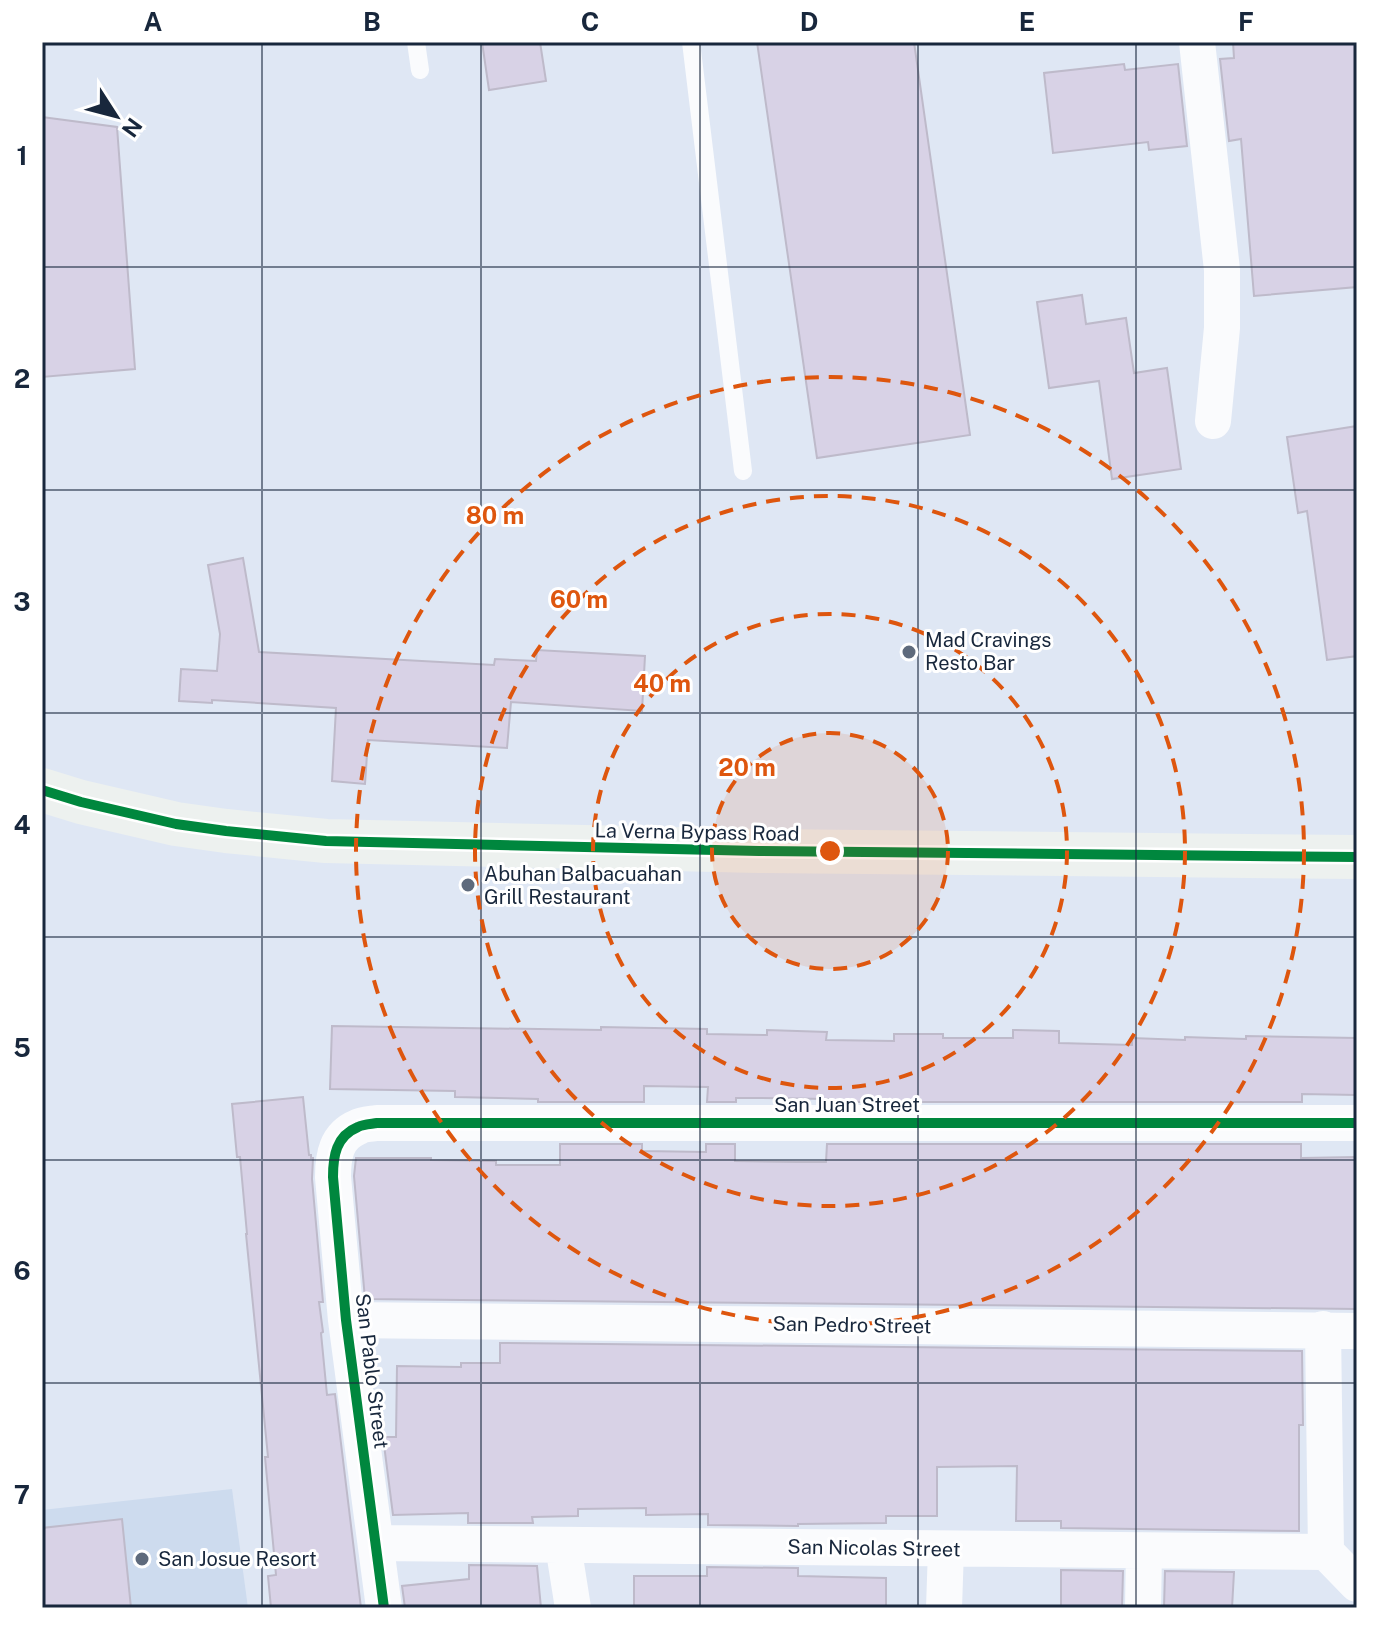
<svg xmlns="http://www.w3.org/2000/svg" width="1399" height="1650" font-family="'Public Sans',sans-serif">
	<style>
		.built { fill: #cddbee }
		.building { fill: #d8d2e6; stroke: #bebaca; stroke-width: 2 }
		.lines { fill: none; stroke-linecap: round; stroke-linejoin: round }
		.lane { stroke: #fafbfd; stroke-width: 18 }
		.street { stroke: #fafbfd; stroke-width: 36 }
		.secondary { stroke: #edf1ef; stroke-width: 44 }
		.cycleway-casing { stroke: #fff; stroke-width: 15 }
		.cycleway { stroke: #00873e; stroke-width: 10 }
		.grid { fill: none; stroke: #18273c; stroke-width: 2; stroke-opacity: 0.55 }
		.ring { fill: none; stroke: #de560e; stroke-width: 4; stroke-dasharray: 14 10 }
		.poi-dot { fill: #5e6a7c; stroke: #fff; stroke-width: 3 }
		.labels { text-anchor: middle; stroke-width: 6; stroke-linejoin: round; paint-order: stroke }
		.poi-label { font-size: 20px; fill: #18273c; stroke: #fff; text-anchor: start }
		.street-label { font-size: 20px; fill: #18273c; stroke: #fff }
		.centre { fill: #de560e; stroke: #fff; stroke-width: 4 }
		.ring-label { font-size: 24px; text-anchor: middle; font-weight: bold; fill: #de560e; stroke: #fff; stroke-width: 6; stroke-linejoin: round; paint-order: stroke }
		.neatline { fill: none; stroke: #18273c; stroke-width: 3 }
		.grid-label { font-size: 26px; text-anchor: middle; font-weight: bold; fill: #18273c }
	</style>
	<rect width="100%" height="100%" fill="#dfe7f4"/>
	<!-- built -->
	<path class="built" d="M232,1489L248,1608H42V1510Z"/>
	<!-- building -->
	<path class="building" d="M482,42H540L546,81L489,90Z
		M757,42H914L970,435L817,458Z
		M1233,42H1357V287L1254,296L1241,139L1229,141L1220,59L1234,58Z
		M1124,64L1125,70L1178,64L1187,146L1149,150L1148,142L1053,153L1044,73Z
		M42,117L117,127L135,369L42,377Z
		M1082,295L1086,324L1126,318L1134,373L1167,368L1181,469L1112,479L1099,381L1049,388L1037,302Z
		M1357,426V656L1327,660L1307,511L1298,513L1287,437Z
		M243,558L259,652L494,665L495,659L536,661L537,650L645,656L642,711L511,702L507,748L368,740L365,784L332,781L336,708L212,700V703L179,701L181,669L217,671L220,634L208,565Z
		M332,1026L601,1030V1027L707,1029V1034L767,1035V1030L827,1032L826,1040L894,1041V1034H943V1038H1013V1030L1059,1031V1043L1132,1045V1038L1185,1040V1037L1246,1039V1036L1357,1038V1095L1302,1094V1102H828V1099L762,1098H736V1102H707L708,1087L644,1086V1102H538V1099L455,1097V1091L330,1089Z
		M303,1097L309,1155H311V1158H313L312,1179L323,1302H319L323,1332L321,1333L327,1395L335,1394L361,1608H271L268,1576L276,1575L265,1457H268L246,1234H247L240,1157H237L232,1104Z
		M560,1144H642V1151L706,1152V1144H735V1161L797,1162H826L827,1144H1301V1158L1357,1157V1309L365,1299L354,1176L356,1158H431V1160L496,1161V1165H560Z
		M500,1343L1302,1351L1303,1425H1299V1531L1061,1528V1521H1016L1017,1466L937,1467V1516H886V1523L798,1524V1526L708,1525V1514L646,1515V1508L578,1509V1516L532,1517L533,1523H468V1513L393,1515L383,1437H396L397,1366L461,1367V1363H500Z
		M122,1519L131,1608H42V1528Z
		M469,1565L537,1566L541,1608H405L402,1586L469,1579Z
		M707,1567L798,1568V1576L886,1578V1608H634V1576H707Z
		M1061,1570L1123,1571L1122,1608H1061Z
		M1165,1571L1234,1572L1232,1608H1164Z"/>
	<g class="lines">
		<!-- lane -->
		<path class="lane" d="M416,42L420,70
			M691,42L743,471"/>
		<!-- street -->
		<path class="street" d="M1197,42L1222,270V328L1213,421
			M346,1320L1357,1331
			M1323,1329L1326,1552
			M377,1543L1326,1552L1357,1584
			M563,1545L573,1608
			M384,1608L346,1320L333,1177C333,1156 336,1136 358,1127C363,1124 371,1124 377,1123H1357
			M944,1608L946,1549
			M1143,1608L1144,1551"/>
		<!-- secondary -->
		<path class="secondary" d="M42,790L81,802L176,824L226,831L326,841L759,851L1357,857"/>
		<!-- cycleway casing -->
		<g class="cycleway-casing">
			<path id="cycleway" d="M42,790L81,802L176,824L226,831L326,841L759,851L1357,857
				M384,1608L346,1320L333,1177C333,1156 336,1136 358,1127C363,1124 371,1124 377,1123H1357"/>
		</g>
		<!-- cycleway -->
		<use href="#cycleway" class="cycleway"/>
	</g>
	<!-- grid -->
	<path class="grid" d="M262,42V1608M481,42V1608M700,42V1608M918,42V1608M1136,42V1608M42,267H1357M42,490H1357M42,713H1357M42,937H1357M42,1160H1357M42,1383H1357"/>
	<!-- distance rings -->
	<circle cx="830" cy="851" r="118" fill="#de560e" fill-opacity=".12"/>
	<g class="ring">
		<circle cx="830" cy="851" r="118"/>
		<circle cx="830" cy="851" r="237"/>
		<circle cx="830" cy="851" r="355"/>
		<circle cx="830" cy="851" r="474"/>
	</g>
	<!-- markers -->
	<g class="poi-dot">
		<circle cx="909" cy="652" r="8"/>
		<circle cx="468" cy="885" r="8"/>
		<circle cx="142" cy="1559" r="8"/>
	</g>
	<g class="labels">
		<!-- poi labels -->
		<g class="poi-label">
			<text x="925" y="647">Mad Cravings<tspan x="925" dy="23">Resto Bar</tspan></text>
			<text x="484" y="881">Abuhan Balbacuahan<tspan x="484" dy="23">Grill Restaurant</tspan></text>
			<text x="158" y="1566">San Josue Resort</text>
		</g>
		<!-- street labels -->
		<g class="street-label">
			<text transform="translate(697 832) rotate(1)" y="7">La Verna Bypass Road</text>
			<text x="847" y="1112">San Juan Street</text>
			<text transform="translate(852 1325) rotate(1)" y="7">San Pedro Street</text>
			<text transform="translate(372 1371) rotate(83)" y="7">San Pablo Street</text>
			<text transform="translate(874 1548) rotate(1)" y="7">San Nicolas Street</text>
		</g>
	</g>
	<circle cx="830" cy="851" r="12" class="centre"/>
	<g class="ring-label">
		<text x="495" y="524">80 m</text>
		<text x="579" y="608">60 m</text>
		<text x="662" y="692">40 m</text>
		<text x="747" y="776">20 m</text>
	</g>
	<!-- border -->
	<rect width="1399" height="1650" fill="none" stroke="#ffffff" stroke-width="88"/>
	<!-- north arrow -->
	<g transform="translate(116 116) rotate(126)" stroke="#ffffff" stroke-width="6" paint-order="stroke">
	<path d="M0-6L14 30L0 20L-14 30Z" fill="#18273c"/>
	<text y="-12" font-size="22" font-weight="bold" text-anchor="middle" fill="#18273c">N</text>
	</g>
	<rect x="44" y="44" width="1311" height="1562" class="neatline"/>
	<g class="grid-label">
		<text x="153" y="31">A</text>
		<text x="372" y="31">B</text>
		<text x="590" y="31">C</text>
		<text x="809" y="31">D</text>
		<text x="1027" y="31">E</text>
		<text x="1246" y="31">F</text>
		<text x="22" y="165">1</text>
		<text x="22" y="388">2</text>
		<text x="22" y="611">3</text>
		<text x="22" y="834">4</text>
		<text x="22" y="1057">5</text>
		<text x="22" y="1280">6</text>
		<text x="22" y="1504">7</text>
	</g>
</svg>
